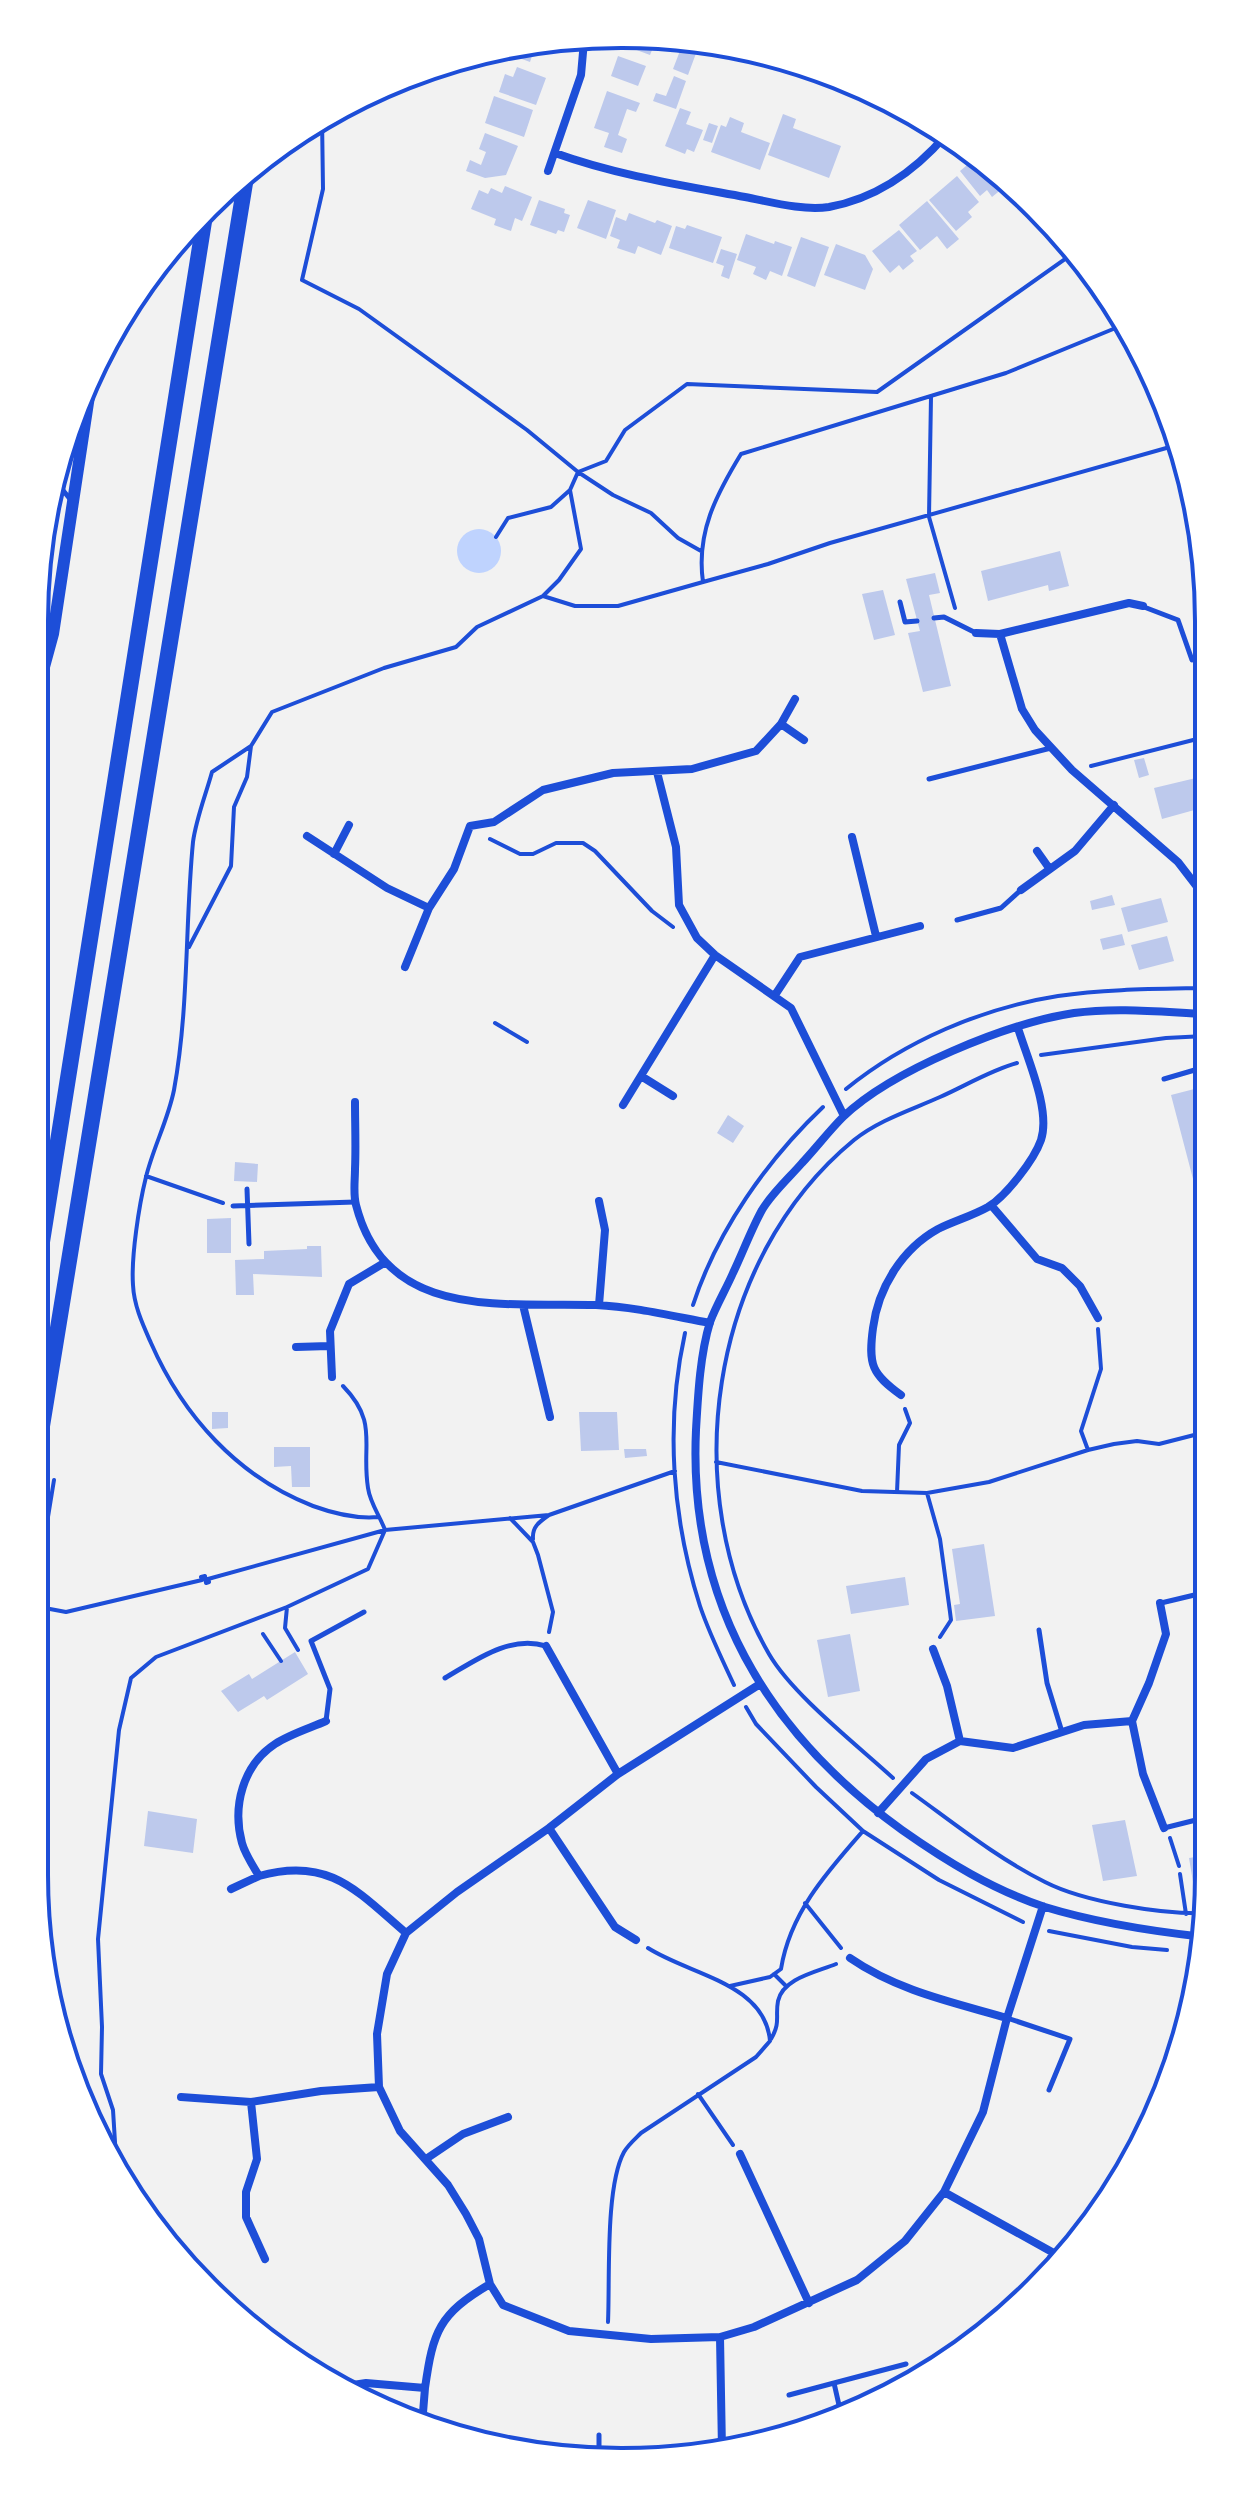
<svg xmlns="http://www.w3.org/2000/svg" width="1243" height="2496" font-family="'Fira Sans',sans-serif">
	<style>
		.water { fill: #bfd3fe }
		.building { fill: #bdc9ec }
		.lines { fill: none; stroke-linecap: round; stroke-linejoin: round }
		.path { stroke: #1d4ed8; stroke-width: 4 }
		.service { stroke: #1d4ed8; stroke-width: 5 }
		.minor { stroke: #1d4ed8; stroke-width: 8 }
		.tertiary { stroke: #1d4ed8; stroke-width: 12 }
		.trunk { stroke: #1d4ed8; stroke-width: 16 }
		.rim { fill: none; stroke: #1d4ed8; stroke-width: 4 }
	</style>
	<rect width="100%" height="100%" fill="#f2f2f2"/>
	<!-- water -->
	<path class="water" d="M457 551a22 22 0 1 1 44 0a22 22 0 1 1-44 0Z"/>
	<!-- building -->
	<path class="building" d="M658,35L650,55L623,45L626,36Z
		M537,41L530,62L498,50Z
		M683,43L698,48L688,75L673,69Z
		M618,56L646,66L638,86L611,76Z
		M517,67L546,78L536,105L499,92L505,74L513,77Z
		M674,76L686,81L676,109L653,101L656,93L666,96Z
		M607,91L640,103L636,112L627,109L618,135L627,139L622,153L604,147L609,133L594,128Z
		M494,96L533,110L524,137L485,123Z
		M891,101L907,110L918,117L910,124Z
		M680,108L691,112L686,124L703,130L694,152L687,149L685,154L665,146Z
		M783,114L796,119L793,128L841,146L829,178L768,155Z
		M730,117L744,123L741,132L770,143L760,170L711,152L721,125L726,127Z
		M709,123L718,126L712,143L703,140Z
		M485,133L518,146L506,175L485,178L466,171L470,160L481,165L486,152L479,149Z
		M979,155L1008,184L992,197L987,190L980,196L960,171Z
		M957,176L979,202L968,212L972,217L956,231L929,200Z
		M505,186L532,197L522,221L515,218L511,231L494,225L496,219L471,209L479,190L488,194L491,188L502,193Z
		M539,200L565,209L564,213L570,215L564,232L558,230L556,234L530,225Z
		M588,200L616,210L606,239L577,228Z
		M927,201L959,239L947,249L937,236L920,250L899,225Z
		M629,213L655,223L657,220L672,226L661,255L638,246L635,254L617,248L620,240L610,236L616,217L626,221Z
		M687,225L722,237L713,263L669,248L676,226L685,229Z
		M899,230L917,251L910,256L914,261L903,270L899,265L890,273L872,251Z
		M746,234L774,244L775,241L792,247L782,276L770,271L766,280L753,274L756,267L737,260Z
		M801,237L829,247L815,287L787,276Z
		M836,244L865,255L873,269L865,290L824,275Z
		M721,249L737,254L729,279L721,276L724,266L716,263Z
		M1060,551L1069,586L1049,591L1048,585L988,601L981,571Z
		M935,573L940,593L929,595L951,686L923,692L908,633L920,631L906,579Z
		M883,590L895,635L874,640L862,594Z
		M1144,758L1149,775L1139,778L1134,760Z
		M1200,777L1205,797L1196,799L1198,809L1162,819L1154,788Z
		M1112,895L1115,905L1092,910L1090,901Z
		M1161,898L1168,922L1128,932L1121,908Z
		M1122,934L1125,945L1103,950L1100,939Z
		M1167,936L1174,961L1139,970L1131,945Z
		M1206,1086V1106L1198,1107L1206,1131V1196L1198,1198L1171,1095Z
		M728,1115L744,1126L733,1143L717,1133Z
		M235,1162L258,1164L257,1182L234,1181Z
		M231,1218V1253H207V1219Z
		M307,1246H321L322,1277L253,1274L254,1295H236L235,1260L264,1259V1251L307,1249Z
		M212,1412H228V1428L212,1429Z
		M579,1412H617L619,1450L581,1451Z
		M274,1447H310V1487H292L291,1466L274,1467Z
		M624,1449H646L647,1456L625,1458Z
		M984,1544L995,1616L956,1621L954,1605L960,1604L952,1549Z
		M905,1577L909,1605L851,1614L846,1586Z
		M850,1634L860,1691L828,1697L817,1640Z
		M295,1652L308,1674L267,1700L264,1696L238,1712L221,1691L249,1674L252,1679Z
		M148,1811L197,1819L193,1853L144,1846Z
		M1125,1820L1137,1876L1103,1881L1092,1825Z
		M1208,1855V1880L1193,1882L1189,1858Z"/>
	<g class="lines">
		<!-- path -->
		<path class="path" d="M322,117L323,189L302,280L359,309L527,430L578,472L606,461L625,430L687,384L877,392L1075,252
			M1123,325L1006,373L741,454C716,495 696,533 703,582L768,564L830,543L1177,445
			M931,397L929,517L955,608
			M496,537L508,518L551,507L570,490
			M543,596L559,580L581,549L570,490L578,472L613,495L651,513L678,538L701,551
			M1091,766L1205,737
			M490,839L520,854H533L556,843H583L595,851L652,911L673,927
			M189,947L231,866L234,807L247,777L251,746
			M495,1023L527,1042
			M1041,1055L1166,1038L1205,1036
			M846,1089C905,1041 982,1008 1058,996C1105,989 1157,989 1205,988
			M146,1176L223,1203
			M693,1305C717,1231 767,1160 823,1107
			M685,1333C665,1424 672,1518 700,1606C709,1633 722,1659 734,1685
			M1088,1450L1081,1431L1101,1369L1098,1329
			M716,1462L862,1491L927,1493L989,1482L1088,1450L1114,1444L1137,1441L1159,1444L1206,1432
			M897,1492L899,1445L910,1423L905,1409
			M927,1493L940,1539L950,1612L951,1620L940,1637
			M378,1517C356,1519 335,1514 313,1506C238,1477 183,1416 151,1343C143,1325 134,1306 133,1285C131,1257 139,1205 146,1177C153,1148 168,1120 174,1090C189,1008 185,924 193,842C196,819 206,794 212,772L251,746L272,712L384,668L456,647L477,627L543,596L575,606H618L703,582
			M510,1518L533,1542L538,1555L553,1612L549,1632
			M533,1539C532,1527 539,1522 549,1515
			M34,1603L54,1480
			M34,1606L66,1612L202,1580L201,1577L205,1576L206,1583L209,1582L208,1579L385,1530L549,1515L675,1471
			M263,1634L281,1661
			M298,1650L285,1628L287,1607L368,1569L385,1530C380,1516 370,1503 368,1488C361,1444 379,1423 343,1386
			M746,1707L756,1724L816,1787L863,1831L939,1880L1023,1922
			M893,1778C857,1745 792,1694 769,1654C676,1493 708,1260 854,1140C879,1120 911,1110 940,1097C965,1086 991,1070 1017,1063
			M912,1793C955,1824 997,1858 1045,1882C1084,1902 1164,1915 1208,1913
			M1170,1838L1179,1866
			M1180,1874L1186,1914
			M805,1903L841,1948
			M1049,1931L1132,1947L1167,1950
			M774,1974L786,1986
			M730,1986L770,1977L781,1969C790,1913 827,1872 863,1831
			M771,2039C781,2022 775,2017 778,2001C783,1978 817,1972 836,1964
			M698,2094L733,2145
			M116,2158L113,2110L101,2074L102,2027L98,1939L119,1730L131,1678L156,1657L287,1607
			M608,2322C610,2280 605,2187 624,2152C628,2145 635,2139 641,2133L756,2057L770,2041C765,1983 690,1975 648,1948"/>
		<!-- service -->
		<path class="service" d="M53,478L70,499
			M900,602L905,622L917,621
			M1144,607L1178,620L1192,660
			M934,618L944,617L976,633
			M929,779L1051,748
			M957,920L1001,908L1021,890
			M1164,1079L1205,1067
			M247,1189L249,1244
			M233,1206L355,1202
			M1161,1603L1207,1592
			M1039,1630L1047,1683L1062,1732
			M445,1678C476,1660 509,1635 546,1646
			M326,1721L330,1689L311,1641L364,1612
			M1164,1828L1208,1817
			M1007,2018L1070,2039L1049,2090
			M789,2395L834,2383
			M841,2414L834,2383L906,2364
			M599,2454V2435"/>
		<!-- minor -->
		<path class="minor" d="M555,153C616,175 680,185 745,197C771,202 803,211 829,207C878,198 915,171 946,135
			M548,171L581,75L584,41
			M1143,606L1129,603L1000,634L1022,709L1035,730L1072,770L1178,862L1198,888L1205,931
			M976,633L1000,634
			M781,724L804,740
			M657,772L676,847L679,905L697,938L715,955L791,1008L844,1116
			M307,836L387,888L429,908
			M852,837L876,936
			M1037,851L1049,868
			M334,854L349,825
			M1021,890L1075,851L1114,805
			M405,967L429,908L454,869L470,826L494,822L543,790L613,773L692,769L756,751L781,724L795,699
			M775,995L800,957L920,926
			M641,1076L673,1096
			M355,1102C355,1124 356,1147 355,1169C355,1180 353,1194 356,1205C386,1322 504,1302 596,1305C635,1307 672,1316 710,1323
			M623,1105L715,955
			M991,1205L1037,1259L1062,1268L1080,1286L1098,1318
			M523,1305L550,1417
			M599,1305L605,1230L599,1201
			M296,1347L329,1346
			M332,1377L330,1331L349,1284L384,1263
			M901,1395C872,1374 868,1365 873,1328C878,1288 902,1249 938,1229C954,1221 972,1216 988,1207C1006,1196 1034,1160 1041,1140C1051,1110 1027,1058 1018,1028
			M546,1646L618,1774
			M933,1649L947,1686L960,1741
			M760,1684L618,1774L549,1828L457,1892L406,1933L387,1974L377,2034L379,2087L400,2131L448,2185L466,2214L479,2239L490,2284L503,2305L569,2331L651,2339L720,2337L754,2327L857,2280L905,2241L944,2192L983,2112L1007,2018L1043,1906
			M326,1721C310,1728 290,1734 275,1744C243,1765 232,1806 242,1843C245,1854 253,1866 259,1876C329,1856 357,1891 406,1933
			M1132,1721L1143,1774L1164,1828
			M878,1813L926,1759L960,1741L1013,1748L1084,1725L1132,1721L1149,1683L1166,1634L1160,1603
			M549,1828L615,1927L636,1940
			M231,1889L259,1876
			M1204,1937C1150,1931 1097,1923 1045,1907C993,1890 946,1861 902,1830C766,1732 688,1600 696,1430C698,1395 700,1355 710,1322C716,1306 726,1289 733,1273C743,1252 751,1230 762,1210C772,1193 789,1178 802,1163C816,1148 829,1131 843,1117C892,1070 1008,1023 1074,1013C1117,1007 1162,1012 1205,1014
			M850,1958C898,1991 952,2002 1007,2018
			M181,2097L251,2102L321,2091L379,2087
			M251,2102L257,2159L246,2192V2217L265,2259
			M740,2154L809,2303
			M426,2159L463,2134L508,2117
			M944,2192L1052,2252L1050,2272
			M720,2337L722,2450
			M340,2387L366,2383L425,2388C433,2331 439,2314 490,2284
			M422,2425L425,2388"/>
		<!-- tertiary -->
		<path class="tertiary" d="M35,700L53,634L94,363"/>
		<!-- trunk -->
		<path class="trunk" d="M35,1286L206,209
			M34,1475L247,171"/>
	</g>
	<!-- crop -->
	<path d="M0 0H1243V2496H0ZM621 48H622A573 573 0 0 1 1195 621V1875A573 573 0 0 1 622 2448H621A573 573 0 0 1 48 1875V621A573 573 0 0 1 621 48Z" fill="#fff" fill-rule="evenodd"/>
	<path class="rim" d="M621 48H622A573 573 0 0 1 1195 621V1875A573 573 0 0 1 622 2448H621A573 573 0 0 1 48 1875V621A573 573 0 0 1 621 48Z"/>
</svg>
